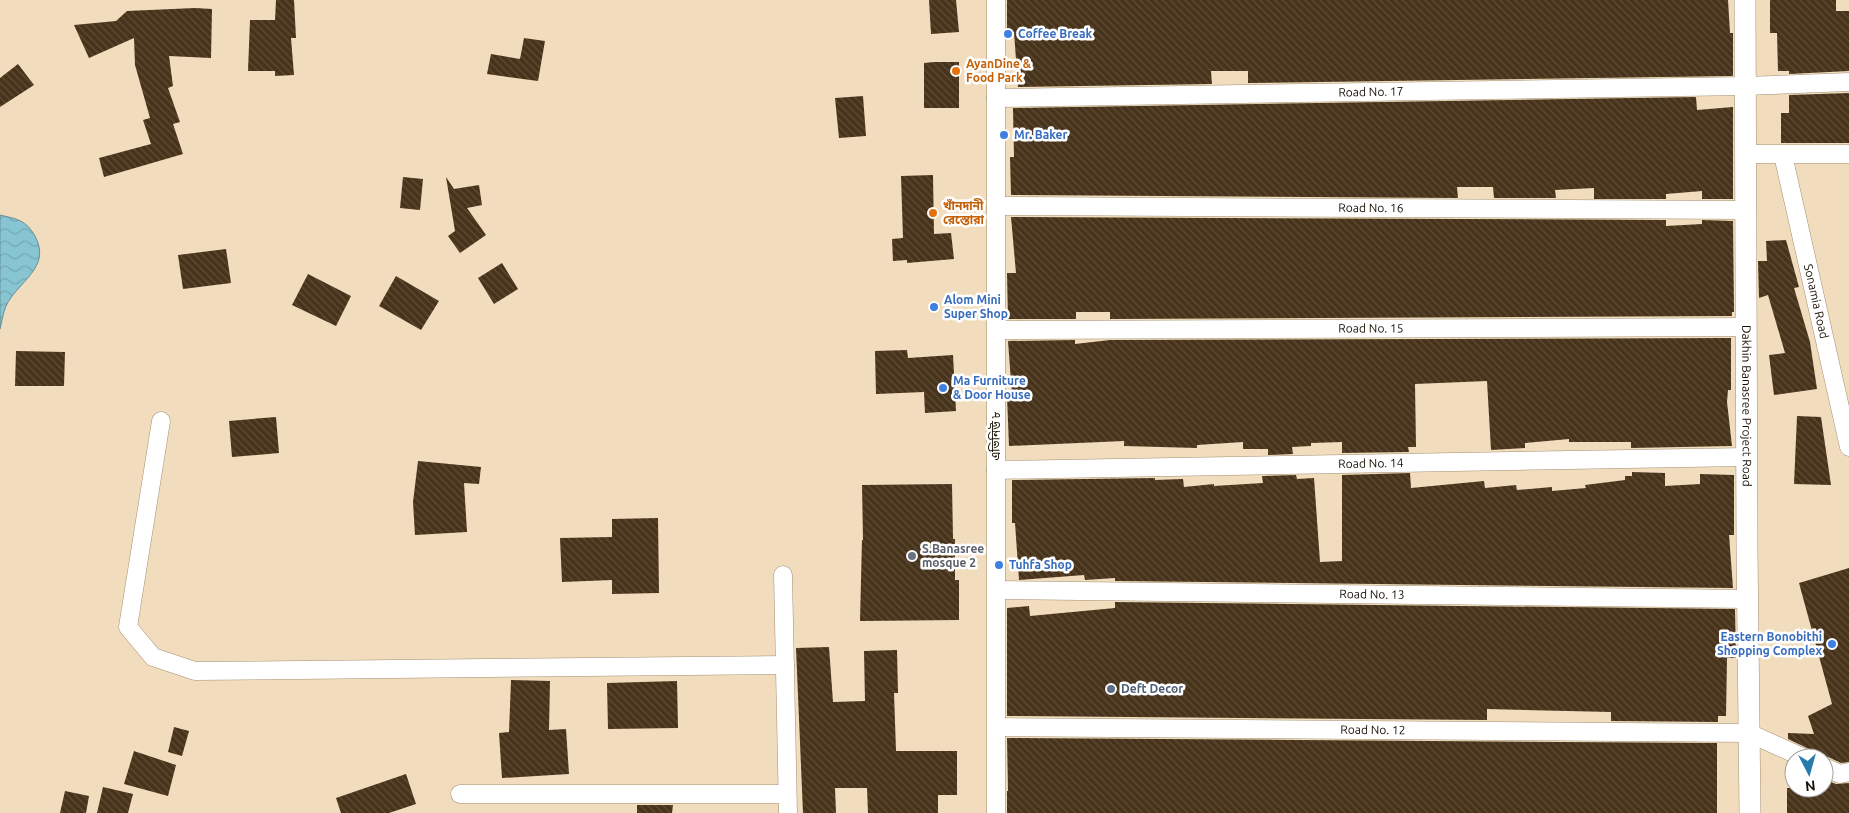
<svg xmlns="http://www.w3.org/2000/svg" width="1849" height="813" font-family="Ubuntu,'Noto Sans Bengali',sans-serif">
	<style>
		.water { fill: url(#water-waves); stroke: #668f96 }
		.building { fill: url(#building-back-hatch) }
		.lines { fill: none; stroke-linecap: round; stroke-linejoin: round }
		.minor-casing { stroke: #a38f72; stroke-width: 19 }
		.tertiary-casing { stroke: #a38f72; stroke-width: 22 }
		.minor { stroke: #fff; stroke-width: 18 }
		.tertiary { stroke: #fff; stroke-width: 21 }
		.shop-dot { fill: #3f7fe0; stroke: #fff; stroke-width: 2 }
		.food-dot { fill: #e8710a; stroke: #fff; stroke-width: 2 }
		.worship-dot { fill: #6b7280; stroke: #fff; stroke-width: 2 }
		.service-dot { fill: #5c6f8a; stroke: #fff; stroke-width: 2 }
		.labels { text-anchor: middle; stroke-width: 5; stroke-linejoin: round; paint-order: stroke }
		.shop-label { font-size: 12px; font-weight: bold; fill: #366cbe; stroke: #fff; text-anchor: start }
		.food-label { font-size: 12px; font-weight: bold; fill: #c56008; stroke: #fff; text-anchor: start }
		.street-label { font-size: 12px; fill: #181106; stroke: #fff }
		.worship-label { font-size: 12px; font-weight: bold; fill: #5b616d; stroke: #fff; text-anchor: start }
		.service-label { font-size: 12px; font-weight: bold; fill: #4e5e75; stroke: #fff; text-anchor: start }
	</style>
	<defs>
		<pattern id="water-waves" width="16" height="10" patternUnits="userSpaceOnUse" patternTransform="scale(1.25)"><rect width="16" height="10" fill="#87c5d3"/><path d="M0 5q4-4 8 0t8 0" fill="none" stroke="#74a8b4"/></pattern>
		<pattern id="building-back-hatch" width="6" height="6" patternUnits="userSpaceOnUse" patternTransform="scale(1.25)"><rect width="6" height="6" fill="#47321a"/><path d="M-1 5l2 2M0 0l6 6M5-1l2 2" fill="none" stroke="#5e4d39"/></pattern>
	</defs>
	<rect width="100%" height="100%" fill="#f1dcbd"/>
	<!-- water -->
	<path class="water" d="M0,215C17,219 26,220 35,236C52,268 18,281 6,306C3,313 2,321 0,329Z"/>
	<!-- building -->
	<path class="building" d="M276,0H294L296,38H291L294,75L275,76V71H248L250,20H275Z
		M929,0H956L959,32L931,34Z
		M1007,0H1728L1730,33H1733V76L1248,83V71H1211L1212,84L1018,87L1014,32H1007Z
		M1770,0H1836V11H1849V71L1789,74V71H1778L1777,33H1770Z
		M195,8L212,9L211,58L169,56L173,86L168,88L180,122L173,124L183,154L104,177L99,158L151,144L143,120L150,118L135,65L134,38L89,58L74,25L116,21L127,11Z
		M524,38L545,41L538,81L487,74L491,54L520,59Z
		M934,62H959V108H924V63Z
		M18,64L34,85L0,107V78Z
		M1849,93V143H1781V113H1789V95Z
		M863,96L866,136L839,138L835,98Z
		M1696,97L1697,110L1733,107V199H1702V191L1666,194V199H1594V188L1555,190L1556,198H1494L1493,187H1457L1458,198L1011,195L1010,157H1014L1013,108Z
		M933,175L934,234L951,233L954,259L907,263V260L893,261L892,239L903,238L901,176Z
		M403,177L423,179L420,210L400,208Z
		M446,177L454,189L479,185L482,205L467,208L486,235L460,253L448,236L455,231Z
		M1011,217L1666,220V226L1702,224V220L1733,221L1734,312H1732V316L1110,319V312H1076V319H1008L1007,273H1016Z
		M1786,240L1799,287L1794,288L1810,342L1817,389L1774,395L1769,355L1785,353L1768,295L1759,298L1758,261H1767L1766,241Z
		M226,249L231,283L183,289L178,255Z
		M502,263L518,289L494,304L478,278Z
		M308,274L351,296L336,326L292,305Z
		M396,276L439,301L421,330L379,306Z
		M1731,338V390H1728L1727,402L1732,446L1631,448V442H1569V439L1525,443V448L1491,450L1487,381L1415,384L1416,447H1408L1409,452L1342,453V442L1311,443V446L1292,447L1293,454L1268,455V449H1243V442L1197,445V448L1124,446V441L1009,446L1007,396L1012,395L1008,341L1075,340V344L1110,340Z
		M907,350L908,358L953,355L956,411L925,413L924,392L876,394L875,351Z
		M16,351L65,352L64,386H15Z
		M1797,416L1821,417L1831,485L1794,484Z
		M276,417L279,453L232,457L229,421Z
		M418,461L481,467L479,484L464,483L467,532L415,535L413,502Z
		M1632,472L1665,473V486L1700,484V474L1734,475V535H1729L1733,588L1115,581V578L1085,580L1084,575L1019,580L1015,523H1012V480L1155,478V480L1183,479L1184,487L1214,484V486L1263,483L1262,476L1296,475L1297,479L1314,478L1320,562L1342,561V475L1410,473L1411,488L1484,481L1485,488L1516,485L1517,490L1552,487V491L1586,488L1585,485L1625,480V476H1632Z
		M952,484L953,539H955V580H959V620L860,621L862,540H863L862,485Z
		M658,518L659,593L612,594V580L562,582L560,538L612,537V519Z
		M1849,568V762L1841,763L1828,757L1814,758L1809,749L1788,739V733L1814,734L1808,716L1832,704L1799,583Z
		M1115,602L1735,609L1736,658H1727L1726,716H1718V722L1611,721V712L1487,709V720L1007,716V608L1029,606L1030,616L1115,608Z
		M829,647L833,702L865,701L864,651L897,650L898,693H894L896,751H957V795H938V813H868L867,788H835L836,813H803L796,648Z
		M511,680L550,681L549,730L566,729L569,774L502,778L499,733L509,732Z
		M677,681L678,728L608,729L607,683Z
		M174,727L189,731L182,756L168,752Z
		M1007,738L1717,743V813H1007V791H1008Z
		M134,751L176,765L168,796L124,784Z
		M406,774L416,804L389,813H341L336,798Z
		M1824,779L1836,784L1849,783V813H1787V788H1824Z
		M103,787L133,794L128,813H97Z
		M65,791L89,796L86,813H60Z
		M637,805H673L672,813H637Z"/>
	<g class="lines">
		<!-- minor casing -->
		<g class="minor-casing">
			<g id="minor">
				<path d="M996,0V813"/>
				<path id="s1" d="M996,98L1745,86L1849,82"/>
				<path d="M1745,154H1849"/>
				<path id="s2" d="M1783,155L1849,447"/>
				<path id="s3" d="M997,206L1745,210"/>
				<path id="s4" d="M997,330L1746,327"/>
				<path d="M161,421L128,627L153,657L195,671L785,665"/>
				<path id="s5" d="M996,470L1746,457"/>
				<path d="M783,575L788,813"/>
				<path id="s6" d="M997,590L1747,599"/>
				<path id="s7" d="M997,727L1749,733L1804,758"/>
				<path d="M1824,767L1840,774L1849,772"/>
				<path d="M460,794H787"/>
			</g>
		</g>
		<!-- tertiary casing -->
		<g class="tertiary-casing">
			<g id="tertiary">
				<path id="s8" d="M1745,0L1747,548L1750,813"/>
			</g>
		</g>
		<!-- minor -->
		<use href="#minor" class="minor"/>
		<!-- tertiary -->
		<use href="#tertiary" class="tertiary"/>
	</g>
	<!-- markers -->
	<g class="shop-dot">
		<circle cx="1008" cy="34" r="5"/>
		<circle cx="1004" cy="135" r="5"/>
		<circle cx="934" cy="307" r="5"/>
		<circle cx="943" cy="388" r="5"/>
		<circle cx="999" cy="565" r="5"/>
		<circle cx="1832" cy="644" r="5"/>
	</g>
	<g class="food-dot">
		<circle cx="956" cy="71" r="5"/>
		<circle cx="933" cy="213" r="5"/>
	</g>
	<circle class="worship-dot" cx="912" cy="556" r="5"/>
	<circle class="service-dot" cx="1111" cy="689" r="5"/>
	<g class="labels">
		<!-- shop labels -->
		<g class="shop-label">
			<text x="1018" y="38">Coffee Break</text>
			<text x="1014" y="139">Mr. Baker</text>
			<text x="944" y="304">Alom Mini<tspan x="944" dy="14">Super Shop</tspan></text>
			<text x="953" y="385">Ma Furniture<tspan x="953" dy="14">&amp; Door House</tspan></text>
			<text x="1009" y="569">Tuhfa Shop</text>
			<text x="1822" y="641" text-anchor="end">Eastern Bonobithi<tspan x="1822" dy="14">Shopping Complex</tspan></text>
		</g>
		<!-- food labels -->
		<g class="food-label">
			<text x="966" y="68">AyanDine &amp;<tspan x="966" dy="14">Food Park</tspan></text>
			<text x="943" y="210">খাঁনদানী<tspan x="943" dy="14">রেস্তোরা</tspan></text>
		</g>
		<!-- street labels -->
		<g class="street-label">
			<text dy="4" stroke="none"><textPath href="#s1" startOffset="375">Road No. 17</textPath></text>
			<text dy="4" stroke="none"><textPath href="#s3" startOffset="374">Road No. 16</textPath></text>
			<text dy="4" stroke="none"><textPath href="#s2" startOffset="150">Sonamia Road</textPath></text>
			<text dy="4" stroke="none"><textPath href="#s4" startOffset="374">Road No. 15</textPath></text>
			<text dy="4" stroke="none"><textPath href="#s8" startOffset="406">Dakhin Banasree Project Road</textPath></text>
			<text transform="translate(996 436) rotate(-90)" y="4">এভিনিউ ৮</text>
			<text dy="4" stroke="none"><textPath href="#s5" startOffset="375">Road No. 14</textPath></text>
			<text dy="4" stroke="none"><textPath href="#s6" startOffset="375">Road No. 13</textPath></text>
			<text dy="4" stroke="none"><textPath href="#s7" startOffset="376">Road No. 12</textPath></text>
		</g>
		<!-- worship labels -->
		<g class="worship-label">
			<text x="922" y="553">S.Banasree<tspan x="922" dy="14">mosque 2</tspan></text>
		</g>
		<!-- service labels -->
		<g class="service-label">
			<text x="1121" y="693">Deft Decor</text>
		</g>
	</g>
	<!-- north arrow -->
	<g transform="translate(1809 773) rotate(174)"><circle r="24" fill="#ffffff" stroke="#a3a09b"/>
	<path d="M0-4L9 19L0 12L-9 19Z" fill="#297bac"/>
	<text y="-8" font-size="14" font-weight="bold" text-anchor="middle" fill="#181106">N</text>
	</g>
</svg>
